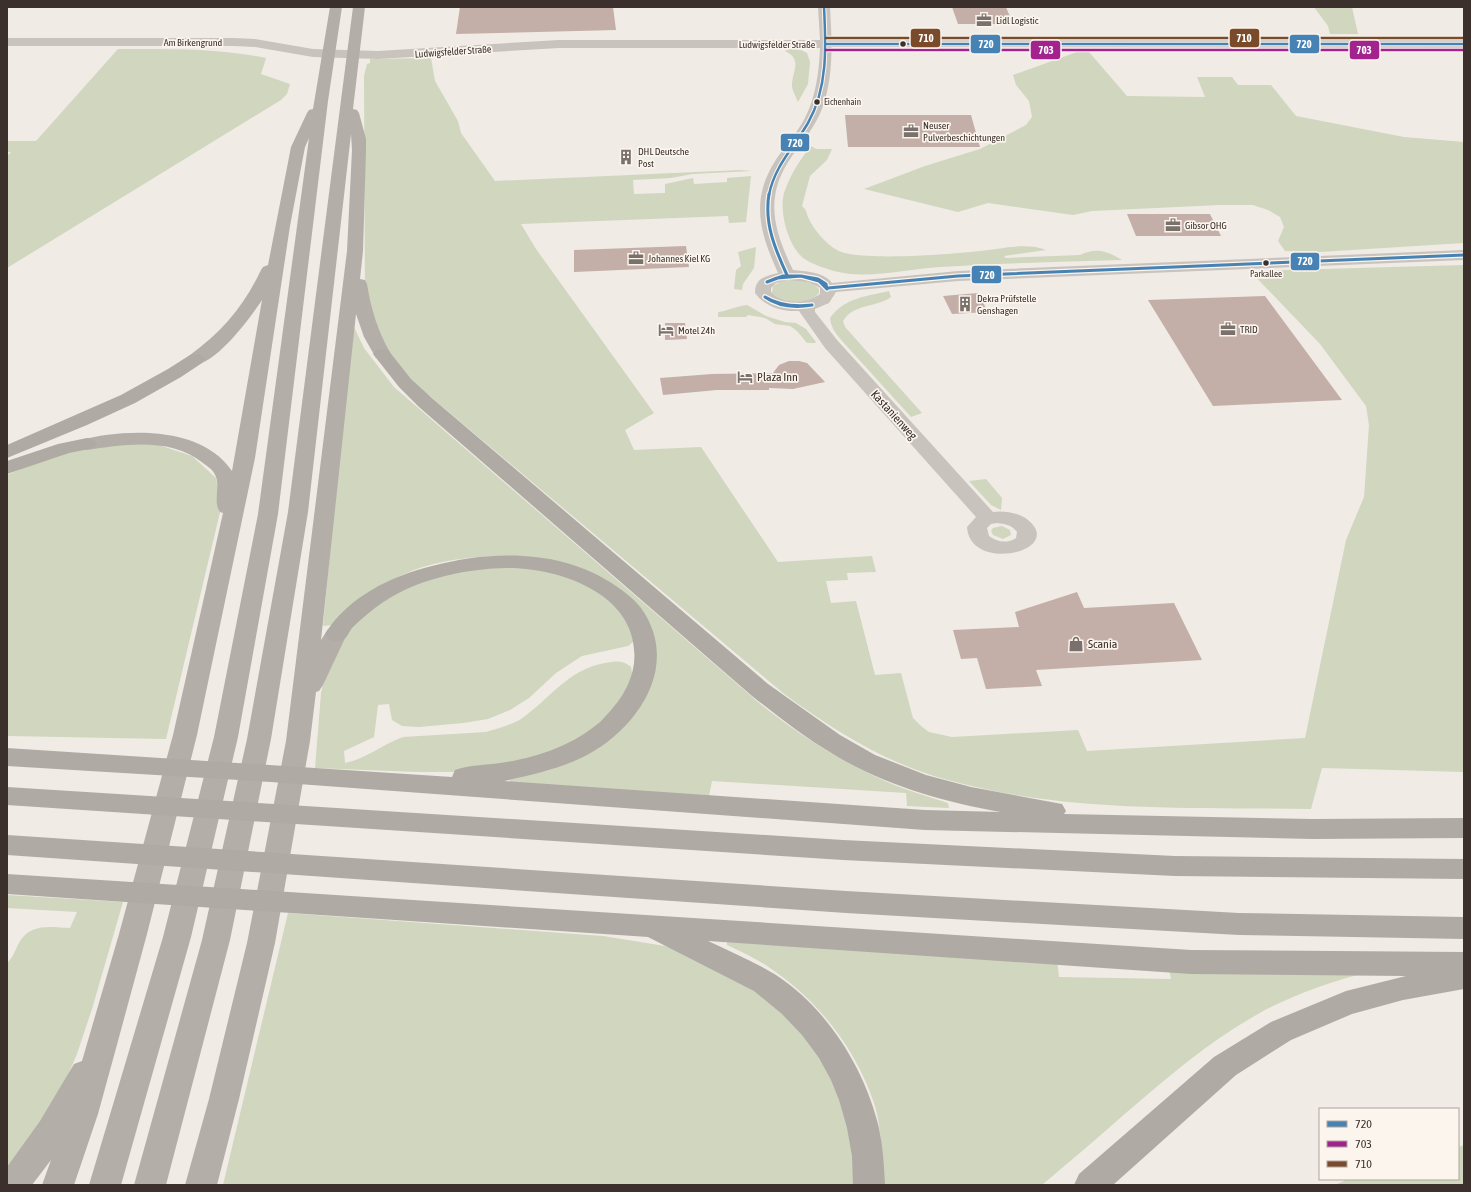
<svg xmlns="http://www.w3.org/2000/svg" width="1471" height="1192" font-family="'Asap Condensed',sans-serif">
	<style>
		.green { fill: #d1d6bf }
		.building { fill: #c3afa7 }
		.lines { fill: none; stroke-linecap: round; stroke-linejoin: round }
		.minor { fill: #c9c3be; fill-rule: evenodd }
		.tertiary { fill: #c9c3be; fill-rule: evenodd }
		.trunk { fill: #b4aea8; fill-rule: evenodd }
		.motorway { fill: #afaaa4; fill-rule: evenodd }
		.bus-1-far1-casing { stroke: #fbf5ee; stroke-width: 4.5 }
		.bus-1-casing { stroke: #fbf5ee; stroke-width: 5.5 }
		.bus-2-casing { stroke: #fbf5ee; stroke-width: 4.5 }
		.bus-3-casing { stroke: #fbf5ee; stroke-width: 4.5 }
		.bus-1-far1 { stroke: #4682b4; stroke-width: 2.5 }
		.bus-1 { stroke: #4682b4; stroke-width: 3 }
		.bus-2 { stroke: #a2238e; stroke-width: 2.5 }
		.bus-3 { stroke: #7a4b2a; stroke-width: 2.5 }
		.bus-dot { fill: #3b302b; stroke: #fbf5ee; stroke-width: 1.5 }
		.labels { text-anchor: middle; stroke-width: 3.5; stroke-linejoin: round; paint-order: stroke }
		.far-bus-label { font-size: 9px; fill: #3b302b; stroke: #fbf5ee; text-anchor: start }
		.far-poi-label { font-size: 10px; fill: #3b302b; stroke: #fbf5ee; text-anchor: start }
		.far-street-label { font-size: 10px; fill: #3b302b; stroke: #fbf5ee }
		.poi-label { font-size: 12px; fill: #3b302b; stroke: #fbf5ee; text-anchor: start }
		.street-label { font-size: 12px; fill: #3b302b; stroke: #fbf5ee }
		.line-badge { stroke: #fbf5ee; stroke-width: 1.5 }
		.badge-label { font-size: 11px; text-anchor: middle; font-weight: bold; fill: #fff }
	</style>
	<rect width="100%" height="100%" fill="#f0ebe5"/>
	<!-- green -->
	<path class="green" d="M1314,7H1352L1358,34H1330L1328,26Z
		M118,49C168,49 217,48 266,58L261,74L290,84L287,94L281,100L7,268V156L11,152H7V141H36Z
		M788,49H799L807,53L810,62L808,84L798,102C796,97 793,92 792,87C791,72 804,60 785,51Z
		M1077,52H1089L1127,96L1205,97L1197,77H1232L1238,85H1271L1296,116L1404,137L1464,142V243L1320,252L1285,251L1278,241L1284,227L1280,217L1268,210L1253,205H1220L1092,211L1073,215L988,203L958,212L864,189L925,166L980,149L1026,125L1032,117L1029,101L1016,85L1013,75Z
		M431,58L435,81L458,121L461,133L495,181L740,170L752,171L693,174L671,178L633,180L634,194L665,193V184L693,178L694,184L727,182V178L751,176L746,222L729,223L728,216L521,224L536,249L654,413L625,430L634,450L701,447L778,562L872,556L876,572L847,573L848,580L826,581L831,603L856,601L875,675L901,673L913,718L921,726L929,732L952,737L1078,730L1087,751L1305,738L1346,540L1364,497L1369,425L1366,406L1320,344L1250,271L1464,265V772L1322,768L1311,809C1190,807 1066,813 948,780C887,764 833,730 783,693L418,386L404,372L387,351L365,297L364,76L367,64L370,63V59Z
		M811,146L816,149H832L827,160L810,176L802,206C807,210 806,213 809,219C814,230 826,244 837,250C856,262 954,254 980,251C1000,249 1027,242 1046,250L1004,256L1006,258L1080,255C1097,247 1107,251 1122,260C1061,262 1000,263 940,267C906,269 867,280 834,271C824,268 812,264 803,258C788,245 779,212 784,193C790,175 799,161 811,146Z
		M756,247L754,268L743,284L742,290L734,289L736,270L741,266L738,252Z
		M797,279L811,282L819,289V293C808,308 785,303 772,293L773,286L782,281Z
		M889,291L891,297C876,308 854,303 843,321L845,327L922,413L911,417L843,342C836,334 831,328 830,318C844,298 867,296 889,291Z
		M747,305L766,316L785,322L796,323L806,329L816,342L815,343H807L797,331L790,326L775,324L765,318L748,315L746,317H718V312C728,311 736,306 747,305Z
		M352,323L364,348L394,387L758,702C797,734 839,760 885,781C905,790 927,796 948,803L949,808L907,806L906,793L712,781L709,796L509,783L510,780L519,777L643,697L627,595L497,556C462,557 418,563 388,583C368,595 350,611 332,625L323,626Z
		M116,444H156L192,456L216,478L221,508L166,739L7,736V475L40,461L76,449Z
		M986,479L1002,498L1001,510L991,505L969,481Z
		M1002,526L1010,530L1011,535L1003,539L993,535L991,531L993,528Z
		M514,566L562,574L602,593L623,612L634,637L633,642L628,646L582,656L556,673L529,698L510,710L488,719L463,723L419,727L402,726L392,720L389,704L378,705L374,737L344,751L345,763C366,759 383,744 403,737L486,732C497,729 511,725 521,719C551,698 567,670 605,663C616,661 623,660 631,667L633,678L620,702L592,730L567,746L548,754L489,768L453,772H416L315,768L321,693L327,667L343,634L379,600L448,572Z
		M7,895L123,902L92,1009L77,1054L58,1098L7,1170V963C13,958 16,948 20,941C31,923 52,927 70,928L77,912L7,908Z
		M288,913L603,936L665,946L720,966L783,1009L832,1075L853,1147L854,1185H223Z
		M727,940L1057,959L1059,977L1171,979L1168,964L1368,972C1330,982 1292,995 1258,1014C1210,1041 1169,1076 1127,1112C1099,1137 1070,1161 1042,1185H883C882,1159 882,1131 875,1106C857,1050 819,1001 770,968C757,959 742,952 727,945Z
		M1464,1145V1185H1335L1348,1179H1458V1147Z"/>
	<!-- building -->
	<path class="building" d="M460,7H613L616,30L456,34Z
		M952,7H1006L1013,24H958Z
		M845,115H971L980,147H848Z
		M1127,214H1210L1221,236H1136Z
		M686,246L689,267L574,272V250Z
		M978,293L988,312L952,314L943,296Z
		M1265,296L1342,400L1213,406L1148,300Z
		M665,323H685L687,339L665,340Z
		M789,361H799L807,363L825,382L793,389L769,388V390H717L663,395L660,378L712,374L773,373L779,365Z
		M1077,592L1084,608L1174,603L1202,660L1036,670L1042,686L986,689L977,658L961,659L953,630L1019,627L1015,612Z"/>
	<g class="lines">
		<!-- minor -->
		<path class="minor" d="M818,7H830C832,42 834,76 822,109C815,127 803,141 792,156C764,196 773,229 793,270C805,271 824,272 832,283L958,271L1464,250V260L958,281L836,292L829,303L815,309V312L837,340L993,512C1003,510 1020,513 1028,520C1066,551 970,574 967,527L976,517L825,348L799,311C783,312 765,307 755,293C755,278 766,276 778,273C759,231 750,199 777,158C786,145 797,133 805,118C816,96 819,72 820,48H559L378,59L313,57L255,47L234,46H7V38H234L255,39L313,49L378,51L559,40H820ZM788,280L809,282L820,288V294C806,305 783,304 771,292V288L776,283ZM997,523C1005,524 1012,525 1017,532L1016,538C1007,544 997,542 989,536L987,528L991,524Z"/>
		<!-- tertiary -->
		<path class="tertiary" d="M826,40H1464V48L822,47L820,44L822,41Z"/>
		<!-- trunk -->
		<path class="trunk" d="M330,7H342L328,101L278,514L238,737L191,937L121,1185H89L163,937L214,737L258,514L309,138L305,147L290,226L255,458L197,735L147,934L118,1041L98,1114L74,1185H42L51,1160L32,1185H7V1167L40,1121L74,1064L82,1061L119,934L173,735L223,513L220,512C212,501 222,485 214,473C212,469 207,466 203,463C172,437 124,444 87,450L80,448L77,444L80,440C127,428 202,426 232,471L262,300C249,320 223,354 202,363C197,365 194,364 190,363L187,359L190,355C222,332 244,306 261,270L263,267L268,265L291,147L307,113L309,110L313,109Z
			M353,7H365L353,109L357,110L359,113L366,139V150L363,251L360,279L365,280L367,284C371,309 378,332 391,354L388,358L382,359L376,358L364,337L356,314L321,640L328,629L336,627L344,629L347,634L323,685L319,691L316,692L310,741L275,943L239,1099L217,1185H185L209,1099L247,943L286,741L347,251L352,150L351,134L308,512L271,739L230,940L166,1185H134L202,940L247,739L288,512Z"/>
		<!-- motorway -->
		<path class="motorway" d="M382,349L388,350L411,379L433,399L768,684L840,735L875,755L926,775L971,787L1062,804L1066,811L1064,814L1313,819L1464,818V838L1313,839L925,830L271,782L7,766V748L452,777L455,770C470,765 485,765 500,763C536,758 572,746 600,722C617,705 631,687 634,663C641,595 561,568 507,568C461,569 412,580 375,608C367,614 359,621 352,628C349,632 347,638 343,640C337,642 333,641 328,639L325,634C348,597 391,576 432,566C492,550 563,549 616,586C625,592 634,599 641,608C681,664 639,727 587,755C562,768 532,775 504,781L925,810L1001,812C943,802 884,785 833,754C804,737 778,716 752,696L419,407L399,387L373,354L376,350Z
			M196,354L202,355L205,359L202,363L181,377L135,403L87,425L7,458V445L121,395L168,369L190,355Z
			M87,438L94,440L97,444L94,448L69,453L7,474V461L58,444Z
			M7,787L843,840L1175,856L1464,859V879L1175,876L843,860L7,805Z
			M7,835L846,891L1239,913L1464,917V939L1239,935L846,913L7,855Z
			M7,874L1191,950L1464,952V989L1403,1000L1352,1014L1291,1040L1236,1075L1113,1185H1074L1079,1174L1214,1057L1271,1022L1346,991L1406,976L1191,974L708,941C731,952 755,962 776,975C827,1008 865,1069 879,1128C883,1147 884,1166 885,1185H853L852,1156L847,1128L839,1100L831,1080L819,1058L802,1035L782,1014L754,991L648,937L7,894Z"/>
		<!-- bus-1-far1 casing -->
		<g class="bus-1-far1-casing">
			<path id="bus-1-far1" d="M826,44H1464
				M769,195C774,167 794,147 808,123C828,88 826,46 824,7"/>
		</g>
		<!-- bus-1 casing -->
		<g class="bus-1-casing">
			<path id="bus-1" d="M769,194C764,223 775,249 787,275
				M801,276L818,279L826,284L827,289
				M801,276L819,281L827,289
				M767,282L783,276H801
				M767,282L777,278L801,276
				M828,288L958,276L1464,255
				M765,297C780,306 795,307 812,305
				M765,297C779,307 795,308 812,305"/>
		</g>
		<!-- bus-2 casing -->
		<g class="bus-2-casing">
			<path id="bus-2" d="M826,50H1464"/>
		</g>
		<!-- bus-3 casing -->
		<g class="bus-3-casing">
			<path id="bus-3" d="M826,38H1464"/>
		</g>
		<!-- bus-1-far1 -->
		<use href="#bus-1-far1" class="bus-1-far1"/>
		<!-- bus-1 -->
		<use href="#bus-1" class="bus-1"/>
		<!-- bus-2 -->
		<use href="#bus-2" class="bus-2"/>
		<!-- bus-3 -->
		<use href="#bus-3" class="bus-3"/>
	</g>
	<!-- icons -->
	<defs>
		<g id="office-bare" transform="scale(1.2)"><path d="M-6-3h4V-5.5h4V-3h4V5H-6ZM-1-4.5V-3h2v-1.5ZM-6 0V1H6V0Z" fill="#7a716c" stroke="#fbf5ee" stroke-width="2.5" paint-order="stroke"/></g>
		<g id="building-bare" transform="scale(1.2)"><path d="M-4-6H4V6H1V3H-1V6H-4ZM-2.5-4.3h1.7v1.8h-1.7ZM.8-4.3h1.7v1.8H.8ZM-2.5-1h1.7V.8h-1.7ZM.8-1h1.7V.8H.8Z" fill="#7a716c" stroke="#fbf5ee" stroke-width="2.5" paint-order="stroke"/></g>
		<g id="hotel-bare" transform="scale(1.2)"><path d="M-6-4.5h1.5V1H6V5H4.5V3h-9V5H-6ZM-4 0a1.8 1.8 0 1 1 3.6 0ZM.5 0V-2.5h3Q6-2.5 6 0Z" fill="#7a716c" stroke="#fbf5ee" stroke-width="2.5" paint-order="stroke"/></g>
		<g id="shop-bare" transform="scale(1.2)"><path d="M-5-2.5h2.3a2.7 3.5 0 0 1 5.4 0H5L5.5 6h-11ZM-1.5-2.5h3a1.5 2.3 0 0 0-3 0Z" fill="#7a716c" stroke="#fbf5ee" stroke-width="2.5" paint-order="stroke"/></g>
	</defs>
	<g fill-rule="evenodd">
		<use href="#office-bare" x="984" y="20"/>
		<use href="#office-bare" x="911" y="131"/>
		<use href="#building-bare" x="626" y="157"/>
		<use href="#office-bare" x="1173" y="225"/>
		<use href="#office-bare" x="636" y="258"/>
		<use href="#building-bare" x="965" y="304"/>
		<use href="#office-bare" x="1228" y="329"/>
		<use href="#hotel-bare" x="666" y="330"/>
		<use href="#hotel-bare" x="745" y="377"/>
		<use href="#shop-bare" x="1076" y="644"/>
	</g>
	<!-- markers -->
	<g class="bus-dot">
		<circle cx="903" cy="44" r="3.5"/>
		<circle cx="817" cy="102" r="3.5"/>
		<circle cx="1266" cy="263" r="3.5"/>
	</g>
	<g class="labels">
		<!-- far-bus labels -->
		<g class="far-bus-label">
			<text x="824" y="105">Eichenhain</text>
			<text x="1266" y="277" text-anchor="middle">Parkallee</text>
		</g>
		<!-- far-poi labels -->
		<g class="far-poi-label">
			<text x="996" y="24">Lidl Logistic</text>
			<text x="923" y="129">Neuser<tspan x="923" dy="12">Pulverbeschichtungen</tspan></text>
			<text x="638" y="155">DHL Deutsche<tspan x="638" dy="12">Post</tspan></text>
			<text x="1185" y="229">Gibsor OHG</text>
			<text x="648" y="262">Johannes Kiel KG</text>
			<text x="977" y="302">Dekra Prüfstelle<tspan x="977" dy="12">Genshagen</tspan></text>
			<text x="1240" y="333">TRID</text>
			<text x="678" y="334">Motel 24h</text>
		</g>
		<!-- far-street labels -->
		<g class="far-street-label">
			<text x="193" y="46">Am Birkengrund</text>
			<text x="777" y="48">Ludwigsfelder Straße</text>
			<text transform="translate(453 51) rotate(-4)" y="4">Ludwigsfelder Straße</text>
		</g>
		<!-- poi labels -->
		<g class="poi-label">
			<text x="757" y="381">Plaza Inn</text>
			<text x="1088" y="648">Scania</text>
		</g>
		<!-- street labels -->
		<g class="street-label">
			<text transform="translate(894 415) rotate(48)" y="4">Kastanienweg</text>
		</g>
	</g>
	<g class="line-badge">
		<rect x="910" y="28" width="31" height="20" rx="4" fill="#7a4b2a"/>
		<rect x="1229" y="28" width="31" height="20" rx="4" fill="#7a4b2a"/>
		<rect x="970" y="34" width="31" height="20" rx="4" fill="#4682b4"/>
		<rect x="1289" y="34" width="31" height="20" rx="4" fill="#4682b4"/>
		<rect x="1030" y="40" width="31" height="20" rx="4" fill="#a2238e"/>
		<rect x="1349" y="40" width="31" height="20" rx="4" fill="#a2238e"/>
		<rect x="780" y="133" width="30" height="19" rx="4" fill="#4682b4"/>
		<rect x="1290" y="252" width="30" height="19" rx="4" fill="#4682b4"/>
		<rect x="971" y="265" width="31" height="19" rx="4" fill="#4682b4"/>
	</g>
	<g class="badge-label">
		<text x="926" y="42">710</text>
		<text x="1244" y="42">710</text>
		<text x="986" y="48">720</text>
		<text x="1304" y="48">720</text>
		<text x="1046" y="54">703</text>
		<text x="1364" y="54">703</text>
		<text x="795" y="147">720</text>
		<text x="1305" y="265">720</text>
		<text x="987" y="279">720</text>
	</g>
	<!-- border -->
	<rect width="1471" height="1192" fill="none" stroke="#3b302b" stroke-width="16"/>
	<!-- legend -->
	<rect x="1319" y="1108" width="140" height="72" fill="#fbf5ee" stroke="#aea6a0"/>
	<rect x="1327" y="1121" width="20" height="6" fill="#4682b4" stroke="#aea6a0"/>
	<text x="1355" y="1128" font-size="12" fill="#3b302b">720</text>
	<rect x="1327" y="1141" width="20" height="6" fill="#a2238e" stroke="#aea6a0"/>
	<text x="1355" y="1148" font-size="12" fill="#3b302b">703</text>
	<rect x="1327" y="1161" width="20" height="6" fill="#7a4b2a" stroke="#aea6a0"/>
	<text x="1355" y="1168" font-size="12" fill="#3b302b">710</text>
</svg>
